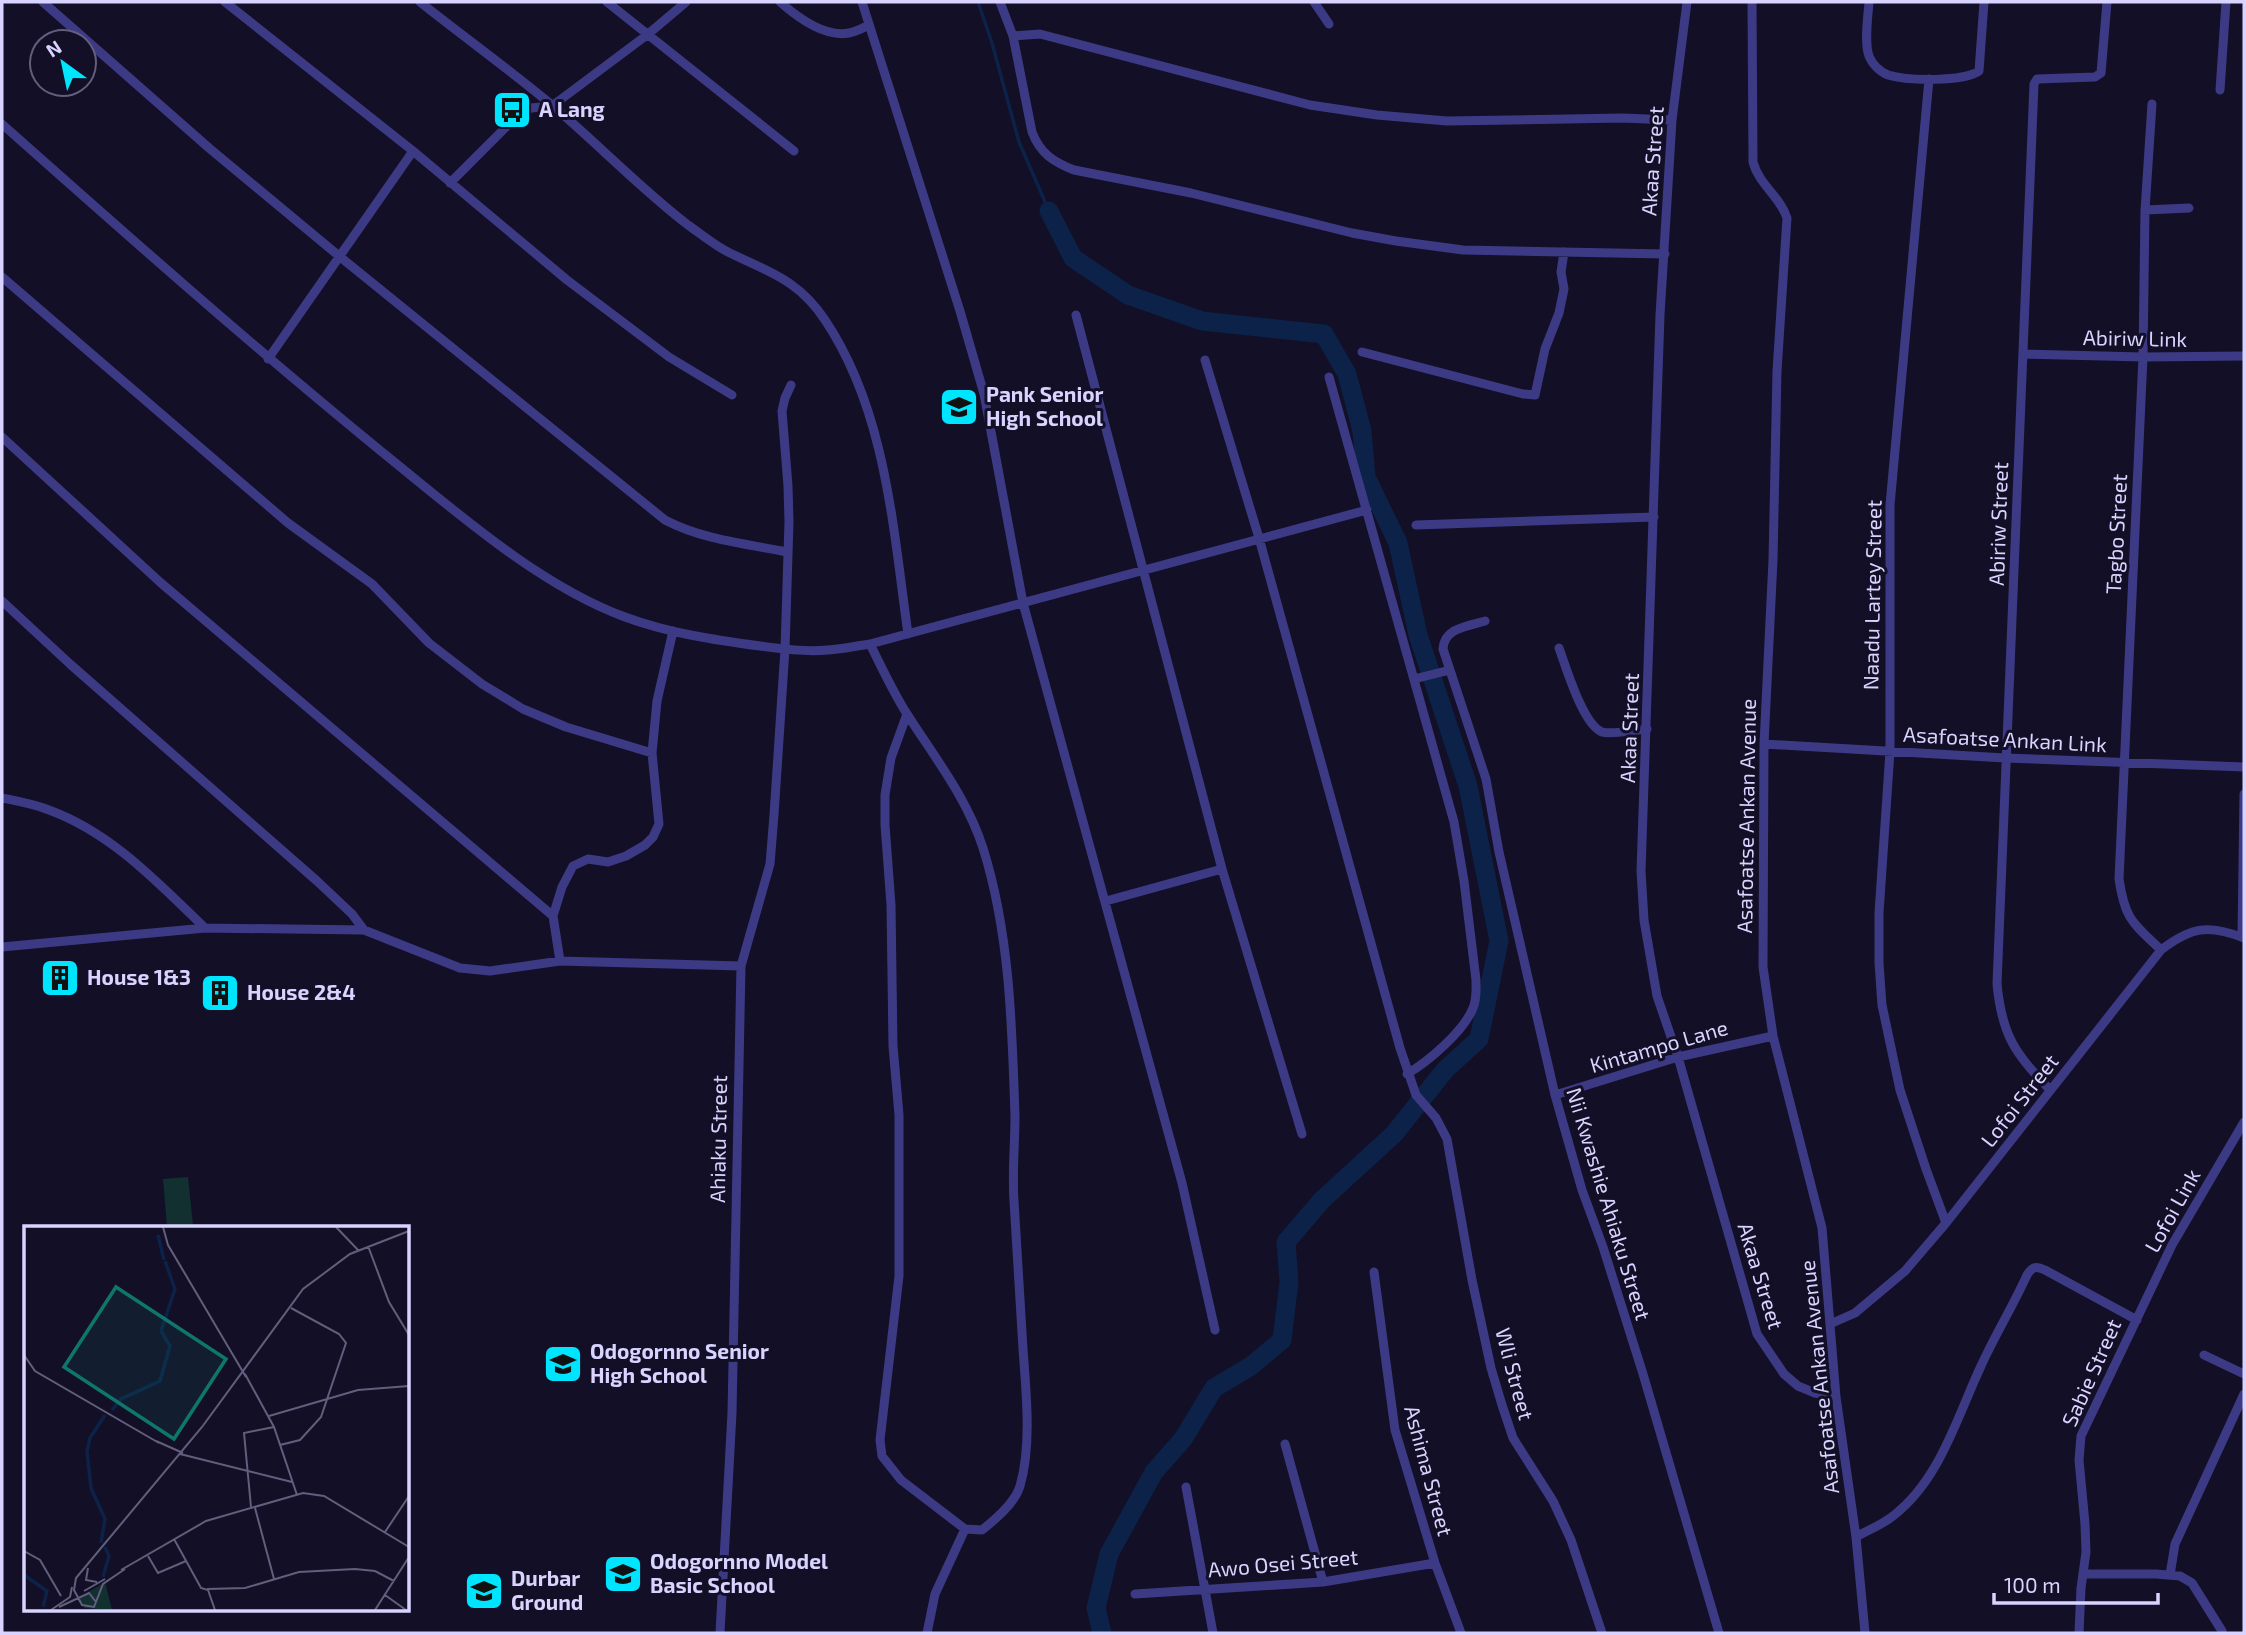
<svg xmlns="http://www.w3.org/2000/svg" width="2246" height="1635" font-family="'Exo 2',sans-serif">
	<style>
		.green { fill: #12302f }
		.lines { fill: none; stroke-linecap: round; stroke-linejoin: round }
		.stream { stroke: #0c2248; stroke-width: 3.5 }
		.river { stroke: #0c2248; stroke-width: 19 }
		.street { stroke: #3d3a85; stroke-width: 9 }
		.labels { text-anchor: middle; stroke-width: 6; stroke-linejoin: round; paint-order: stroke }
		.poi-label { font-size: 21px; font-weight: bold; fill: #d9d4ff; stroke: #130f26; text-anchor: start }
		.street-label { font-size: 21px; fill: #d9d4ff; stroke: #130f26 }
		.inset-river { fill: none; stroke: #0c2248; stroke-width: 3.5 }
		.inset-road { fill: none; stroke: #625e7d; stroke-width: 2 }
		.view { fill: #0f766e; fill-opacity: 0.15; stroke: #0f766e; stroke-width: 3.5 }
		.inset-edge { fill: none; stroke: #d9d4ff; stroke-width: 3.5 }
	</style>
	<rect width="100%" height="100%" fill="#130f26"/>
	<!-- green -->
	<path class="green" d="M188,1177L193,1225L167,1227L163,1179Z"/>
	<g class="lines">
		<!-- stream -->
		<path class="stream" d="M978,2L992,43L1019,142L1049,211"/>
		<!-- river -->
		<path class="river" d="M1049,211L1073,258L1128,295L1202,321L1324,334L1347,374L1362,431L1366,477L1398,543L1418,635L1468,786L1499,941L1479,1039L1445,1070L1394,1134L1322,1200L1286,1242L1289,1282L1282,1340L1251,1366L1214,1388L1183,1439L1154,1472L1109,1554L1096,1608L1102,1633"/>
		<!-- street -->
		<path class="street" d="M43,2L209,148L339,256L665,520C703,540 747,544 788,552
			M225,2L413,151L567,280L669,357L732,395
			M420,2C464,37 510,70 553,106C599,145 641,189 688,225C701,234 714,245 728,252C768,272 798,279 825,320C886,411 893,528 908,634
			M607,2L794,151
			M780,2C797,17 824,38 849,33C856,32 863,28 869,25
			M862,2L960,311L984,394L1023,603L1182,1183L1215,1330
			M1000,2L1013,36
			M1314,2L1329,24
			M1687,2L1672,120L1660,315L1641,871L1644,920L1657,996L1678,1057L1757,1334L1784,1374L1798,1386L1815,1393L1836,1397
			M1752,2L1753,162C1759,185 1780,196 1787,218L1777,371L1773,560L1764,744L1763,967L1773,1036L1822,1228L1836,1397L1856,1537L1865,1633
			M1869,2C1868,16 1864,43 1869,56C1872,64 1880,72 1888,75C1908,81 1963,82 1979,71L1984,2
			M1929,79L1890,505V751L1879,913V963L1882,1005L1900,1090L1926,1169L1946,1223
			M2220,90L2226,2
			M2152,104L2145,210L2143,357L2119,879C2125,920 2133,923 2161,950
			M2,124C127,235 252,346 382,452C454,510 538,585 625,617C668,633 715,640 760,646C782,649 805,652 828,650C842,649 856,646 870,644L1367,510
			M450,183L514,119L531,108L552,106L647,35L686,2
			M2145,210L2189,208
			M1665,254L1463,250L1396,241L1352,233L1191,193L1074,170C1053,162 1040,153 1032,132L1013,36L1040,34L1310,105L1377,115L1447,121L1622,118L1672,120
			M2,277L288,523L372,584L429,643L482,684L523,709L566,727L652,753
			M1076,315L1222,869L1302,1134
			M1362,352L1523,394L1535,395L1545,349L1559,313L1564,289L1561,272L1564,252
			M2024,354L2143,357L2244,356
			M268,359L413,151
			M1205,360L1259,538L1400,1048L1416,1095L1436,1118L1447,1139L1472,1280L1491,1368L1502,1405L1513,1438L1553,1501L1571,1540L1602,1633
			M1329,377L1454,822L1464,881L1476,980C1476,990 1477,999 1473,1008C1464,1031 1429,1061 1407,1074
			M2,437L161,583L553,916
			M1416,525L1654,517
			M2,601L70,664L317,881L352,914L364,930
			M1485,621C1468,626 1444,628 1443,649L1486,779L1499,852L1555,1095L1582,1190L1603,1247L1643,1374L1719,1633
			M870,644C882,668 893,692 907,714C935,758 967,798 983,848C1010,934 1012,1026 1015,1116C1015,1144 1012,1172 1014,1201C1017,1250 1020,1299 1023,1349C1026,1391 1032,1445 1020,1486C1015,1503 996,1519 982,1530L965,1529L901,1480L882,1456L880,1440L899,1276V1115L893,1046L891,905L885,825V795L891,758L907,714
			M1559,648C1566,667 1583,725 1602,732C1611,735 1636,730 1647,729
			M1414,679L1450,670
			M1764,744L2005,758L2244,767
			M2,798C17,801 34,804 49,810C112,833 158,883 205,928
			M1106,901L1222,869
			M2242,936L2244,794
			M2,947L205,928L364,930L460,968L490,971L560,961L741,966
			M560,961L553,916L562,887L573,866L588,859L608,862L626,856L645,845L653,837L659,824L652,753L657,701L673,631
			M2050,1090C2015,1053 2002,1036 1997,984L2034,84L2037,79L2095,77L2101,73L2107,2
			M1555,1095L1678,1057L1773,1036
			M1374,1272L1395,1430L1435,1563L1461,1633
			M1830,1324L1855,1313L1905,1271L1946,1223L2161,950C2191,927 2208,924 2244,938
			M2204,1355L2244,1374
			M1285,1444L1323,1582
			M1186,1487L1213,1633
			M1856,1537C1868,1530 1882,1525 1893,1516C1940,1480 1957,1417 1981,1366C1995,1335 2013,1306 2027,1275C2033,1266 2036,1266 2045,1270L2137,1320
			M2083,1574H2156L2180,1576L2192,1583L2222,1631
			M2170,1575L2175,1544L2244,1394
			M1135,1594L1323,1582L1435,1563
			M720,1633L732,1413L741,966L770,864L774,815L785,649L789,522L788,486L782,411L785,398L791,385
			M927,1633L935,1594L965,1529
			M2079,1633L2081,1588L2086,1552L2085,1524L2079,1460L2081,1436L2172,1245L2244,1122"/>
	</g>
	<!-- icons -->
	<defs>
		<g id="bus-square" transform="scale(2.0125)"><rect x="-9" y="-9" width="18" height="18" rx="4" fill="#00e5ff" stroke="#130f26"/><path d="M-5-6H5V4H4V6H2V4H-2V6H-4V4H-5ZM-3.5-4V0h7V-4ZM-3.5 1.2v1.5H-2V1.2ZM2 1.2v1.5H3.5V1.2Z" fill="#111"/></g>
		<g id="school-square" transform="scale(2.0125)"><rect x="-9" y="-9" width="18" height="18" rx="4" fill="#00e5ff" stroke="#130f26"/><path d="M0-5L7-2L0 1L-7-2ZM-4 1L0 2.5L4 1V4Q0 6-4 4Z" fill="#111"/></g>
		<g id="building-square" transform="scale(2.0125)"><rect x="-9" y="-9" width="18" height="18" rx="4" fill="#00e5ff" stroke="#130f26"/><path d="M-4-6H4V6H1V3H-1V6H-4ZM-2.5-4.3h1.7v1.8h-1.7ZM.8-4.3h1.7v1.8H.8ZM-2.5-1h1.7V.8h-1.7ZM.8-1h1.7V.8H.8Z" fill="#111"/></g>
	</defs>
	<g fill-rule="evenodd">
		<use href="#bus-square" x="512" y="110"/>
		<use href="#school-square" x="959" y="407"/>
		<use href="#building-square" x="60" y="978"/>
		<use href="#building-square" x="220" y="993"/>
		<use href="#school-square" x="563" y="1364"/>
		<use href="#school-square" x="623" y="1574"/>
		<use href="#school-square" x="484" y="1591"/>
	</g>
	<g class="labels">
		<!-- poi labels -->
		<g class="poi-label">
			<text x="539" y="117">A Lang</text>
			<text x="986" y="402">Pank Senior<tspan x="986" dy="24">High School</tspan></text>
			<text x="87" y="985">House 1&amp;3</text>
			<text x="247" y="1000">House 2&amp;4</text>
			<text x="590" y="1359">Odogornno Senior<tspan x="590" dy="24">High School</tspan></text>
			<text x="650" y="1569">Odogornno Model<tspan x="650" dy="24">Basic School</tspan></text>
			<text x="511" y="1586">Durbar<tspan x="511" dy="24">Ground</tspan></text>
		</g>
		<!-- street labels -->
		<g class="street-label">
			<text transform="translate(1653 161) rotate(-86)" y="7">Akaa Street</text>
			<text transform="translate(2135 339) rotate(1)" y="7">Abiriw Link</text>
			<text transform="translate(1999 524) rotate(-88)" y="7">Abiriw Street</text>
			<text transform="translate(2117 534) rotate(-87)" y="7">Tagbo Street</text>
			<text transform="translate(1873 595) rotate(-89)" y="7">Naadu Lartey Street</text>
			<text transform="translate(1630 728) rotate(-88)" y="7">Akaa Street</text>
			<text transform="translate(2005 740) rotate(3)" y="7">Asafoatse Ankan Link</text>
			<text transform="translate(1747 816) rotate(-89)" y="7">Asafoatse Ankan Avenue</text>
			<text transform="translate(1659 1047) rotate(-16)" y="7">Kintampo Lane</text>
			<text transform="translate(2020 1101) rotate(-52)" y="7">Lofoi Street</text>
			<text transform="translate(719 1139) rotate(-89)" y="7">Ahiaku Street</text>
			<text transform="translate(1608 1204) rotate(73)" y="7">Nii Kwashie Ahiaku Street</text>
			<text transform="translate(2173 1211) rotate(-61)" y="7">Lofoi Link</text>
			<text transform="translate(1760 1276) rotate(73)" y="7">Akaa Street</text>
			<text transform="translate(2092 1373) rotate(-66)" y="7">Sabie Street</text>
			<text transform="translate(1514 1374) rotate(75)" y="7">Wli Street</text>
			<text transform="translate(1820 1377) rotate(-96)" y="7">Asafoatse Ankan Avenue</text>
			<text transform="translate(1428 1471) rotate(75)" y="7">Ashima Street</text>
			<text transform="translate(1283 1564) rotate(-5)" y="7">Awo Osei Street</text>
		</g>
	</g>
	<!-- overview -->
	<g transform="translate(24 1226)">
		<rect width="385" height="385" fill="#130f26"/>
		<path d="M81,356L88,384L61,382L53,373Z" fill="#12302f"/>
		<path class="inset-river" d="M134,9L140,34M137,105L151,63L141,35M88,184L97,173L136,155L146,120L137,105M77,317L81,293L67,262L63,226L66,212L81,189M0,349L23,365L19,381M79,351L85,330L81,321"/>
		<path class="inset-road" d="M139,1L144,19L222,151M312,1L335,25M344,20L365,76L385,109M0,129L11,145L135,217M221,148L250,201L273,269M245,190L334,164L385,160M132,215L159,227M256,219L276,214L297,191L322,117L315,108L267,82M156,228L268,256M227,281L220,207L250,201M231,282L250,353M361,306L385,270M150,313L177,362L184,364L191,384M0,325L16,334L37,370M124,330L134,347L162,335M64,342L62,354L73,356M101,343L79,358L70,381L58,379L50,364L52,352L178,201L279,63L326,28L385,5M97,344L182,295L279,267L300,270L385,321M183,363L221,362L275,346L331,343L351,345L370,355M60,365L81,353M361,369L382,384M35,381L65,367L72,376M27,384L46,371L48,361M351,384L385,331"/>
		<path class="view" d="M92,61L202,133L150,213L40,141Z"/>
		<rect width="385" height="385" class="inset-edge"/>
	</g>
	<!-- border -->
	<rect width="2246" height="1635" fill="none" stroke="#d9d4ff" stroke-width="7"/>
	<!-- north arrow -->
	<g transform="translate(63 63) rotate(327)"><circle r="33" fill="#130f26" stroke="#625e7d" stroke-width="2"/>
	<path d="M0-5L12 26L0 18L-12 26Z" fill="#00e5ff"/>
	<text y="-10" font-size="19" font-weight="bold" text-anchor="middle" fill="#d9d4ff">N</text>
	</g>
	<!-- scale -->
	<path d="M1994 1593v10h164v-10" fill="none" stroke="#d9d4ff" stroke-width="3.5"/>
	<text x="2004" y="1593" font-size="21" fill="#d9d4ff" stroke="#130f26" stroke-width="5" paint-order="stroke">100 m</text>
</svg>
